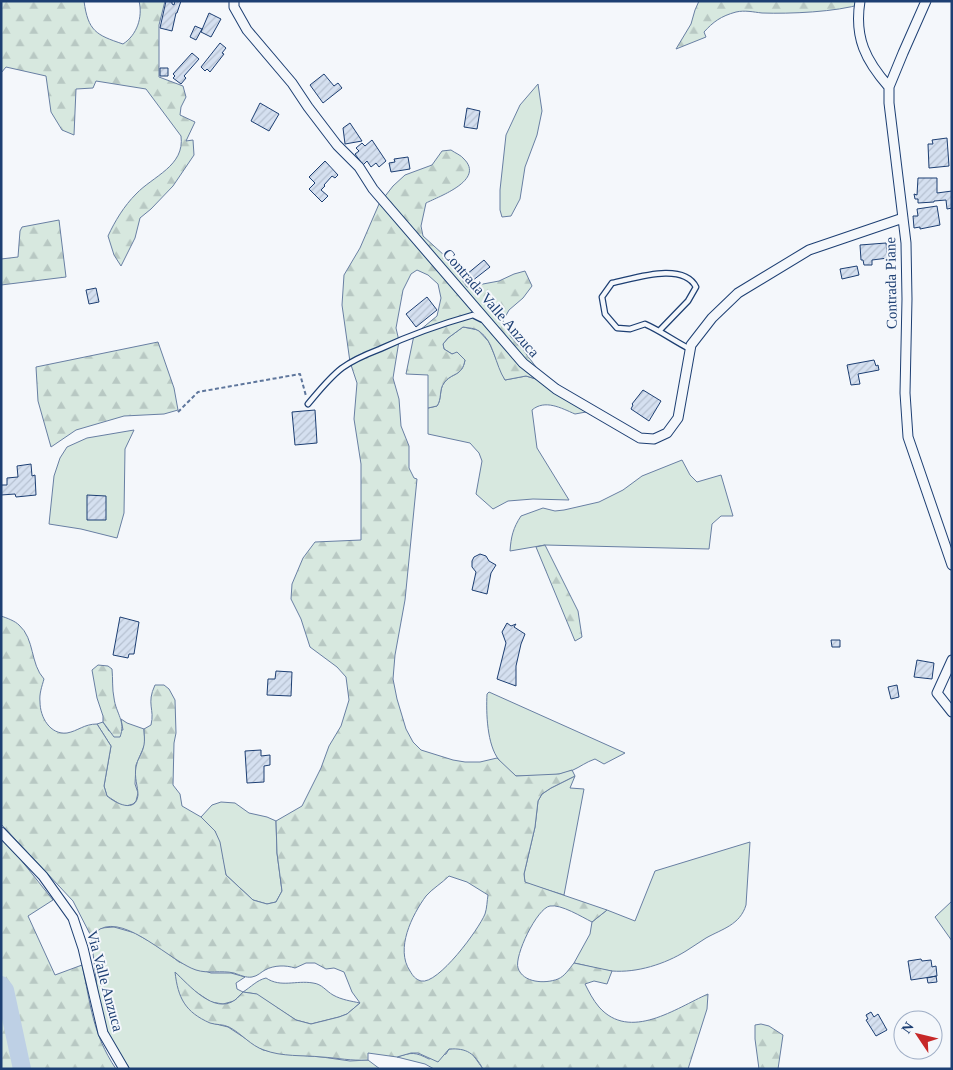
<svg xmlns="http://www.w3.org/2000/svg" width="953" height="1070" font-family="Georgia,serif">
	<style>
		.green { fill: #d7e8df; stroke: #687fa3 }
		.forest { fill: url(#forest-firs); stroke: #687fa3; fill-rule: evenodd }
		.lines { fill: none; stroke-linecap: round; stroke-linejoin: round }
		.river { stroke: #bed0e5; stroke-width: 18 }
		.building { fill: url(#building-hatch); stroke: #1d3f73 }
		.service-casing { stroke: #1d3f73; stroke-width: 7 }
		.minor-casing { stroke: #1d3f73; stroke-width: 11 }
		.path { stroke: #5e769c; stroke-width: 2; stroke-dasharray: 4 2.5; stroke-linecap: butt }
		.service { stroke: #f4f7fb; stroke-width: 4.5 }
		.minor { stroke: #f4f7fb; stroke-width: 9 }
		.labels { text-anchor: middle; stroke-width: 4; stroke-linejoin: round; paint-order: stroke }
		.street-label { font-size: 15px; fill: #1d3f73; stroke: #f4f7fb }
	</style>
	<defs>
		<pattern id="forest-firs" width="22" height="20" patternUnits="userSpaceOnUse" patternTransform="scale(1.25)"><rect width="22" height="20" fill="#d7e8df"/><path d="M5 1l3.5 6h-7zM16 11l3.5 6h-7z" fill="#b8c8c3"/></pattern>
		<pattern id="building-hatch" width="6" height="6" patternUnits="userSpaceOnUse" patternTransform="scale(1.25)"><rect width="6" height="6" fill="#d5e0f0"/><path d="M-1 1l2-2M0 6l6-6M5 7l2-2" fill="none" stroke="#b6c1d1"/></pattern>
	</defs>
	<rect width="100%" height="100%" fill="#f4f7fb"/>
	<!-- green -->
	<path class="green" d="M538,84L542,111L537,135L525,167L520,199L511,216L502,217L500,210V190L506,135L520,105Z
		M463,327L478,330L489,342L505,380L526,376L536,379L586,412L575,414C561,408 545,399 532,410L537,448L569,500L533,499L508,501L493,509L476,494L482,461L479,453L470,443L428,434V408L437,406C442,399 439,389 444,383C452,372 462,377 465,360L457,353L452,354L444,349L443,344L448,338Z
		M134,430L125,449L124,513L117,538L81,529L49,524L54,476L60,458L67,447L87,438Z
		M682,460L690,475L697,482L721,475L733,516H721L712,524L709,549L545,545L510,551C511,537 513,528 521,516L543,508L555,511L564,510L599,502L623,490L642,476Z
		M489,692L625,753L604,764L595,759C586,762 580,767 573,770C558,777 533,776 516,776C510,771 504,766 499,760C487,745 486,713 487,694Z
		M121,719L127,723L144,729L145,744L136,765L135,784L138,793L136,801L133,804L126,806L121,805L107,796L104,786L111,746L97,724L103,722L109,731L123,730Z
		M575,776L570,788L584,789L564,895L525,883L524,874L535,827L538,801L542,794L551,788Z
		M221,802L235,803L249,813L267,817L276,821L277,853L282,891L276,902L267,904L253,900L226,875L215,831L201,817L212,805Z
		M750,842L746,905C740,925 722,929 706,938C699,942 693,947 686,951C665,964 637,973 612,971C599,970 586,965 574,963L590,934L592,922L607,910L635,921L655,871Z
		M952,901V941L935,917Z
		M114,927L135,933L161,948L179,962L211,973H231L245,977L236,983L237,989L243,992C251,987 257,980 266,978C281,988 296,980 313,983C322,984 326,991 333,995C342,1000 351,1001 360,1003L347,1014L339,1017L311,1024L296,1020L256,994L243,992L234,1001L223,1004L211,1002L190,988L176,973L212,1023L228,1027L263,1050L286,1054L322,1057L350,1061L368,1060L380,1069H130L105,1032L97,987L91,936L101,928Z
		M459,1048L471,1052L483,1069H434L425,1064L397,1057C412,1052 415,1052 429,1059L446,1054L449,1049Z"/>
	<!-- forest -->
	<path class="forest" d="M1,1H84C88,31 96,35 123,44C137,35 143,17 139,1H165L159,25V77L183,86L186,97L181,107L180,115L195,122L186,141L193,140L194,155L173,186L151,209L140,218L135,238L121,266L114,255L108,236C115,221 124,206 136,194C153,176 185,166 181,136L146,89L96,81L93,88L76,89L74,135L62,130L51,112L46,76L6,67L1,73Z
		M699,1H863L862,4C836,12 790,14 762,13C753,12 745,10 736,12C721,16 713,22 704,32L706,37L676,49L691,24L695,10Z
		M451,150C455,153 461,155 464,159C485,180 440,196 426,203L421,226L423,236L456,266L459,275L467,287L499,281L514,274L525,271L532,286L523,298L509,310L503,321L511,337L524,351L536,367V379L526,376L505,380C495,365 494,341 479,331C475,328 468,328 463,327L448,338L443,344L444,349L452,354L457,352L465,360C462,377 452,372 444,383C439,389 442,399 437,406L428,408V375L406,374L414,335L437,316L441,298L438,284L428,275L417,270L411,274L403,290L396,328L399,341L393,378L399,399L401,426L409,446V468L414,478L417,479L405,600L395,655L393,679L397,699L406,729L413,742L421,750L453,760L465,762H480L497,758L516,776L559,774L572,770L575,776L551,788L542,794L538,801L535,827L524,874L525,882L607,910L592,922C582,917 561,904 550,906C537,908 514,956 518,968C523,983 545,984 558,979C565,976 569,969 574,963L612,971L607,984L594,981L585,984C589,992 593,1000 599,1007C630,1042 676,1008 708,994L707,1009L688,1069H483C474,1053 467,1048 449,1049L438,1062L418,1053H411L397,1057L368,1053V1060C351,1061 338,1058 322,1057C303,1055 282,1057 264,1050C251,1046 241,1033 229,1027C223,1024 216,1025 210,1023C185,1012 178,998 175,972C189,985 214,1015 235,1000C238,998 241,994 243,992L257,994L296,1020L311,1024L339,1017L347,1014L360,1003L352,992L344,972L334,968L326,969L315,963H306L295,968C286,965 274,965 265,970C261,972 258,976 252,977C246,978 240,975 234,973C221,970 208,974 196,970C171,962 127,915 100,929C97,931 94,934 91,936L73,901L1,824V616C7,618 15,621 19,625C35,639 30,664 44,679C42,686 39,694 40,702C40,717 50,735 67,733C78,731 84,724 97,724L111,746L104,786L107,796C115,803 136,814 138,795C138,786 134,778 136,767C137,759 143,753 144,745C145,740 144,734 144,729L151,725C155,709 146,704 155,685H164L169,689L175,700L176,733L174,743L173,785L180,794L182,806L201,817L215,831L220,842L226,875L253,900L267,904L276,902L282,891L277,853L276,821L302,806L321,768L329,746L341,726L349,700L346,677L337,667L310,647L301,619L291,599L292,584L303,558L315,542L361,540V464L354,419L357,383L350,362L342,305L344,275L360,248L379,204L393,186L405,175L432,165L442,151ZM449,876L467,882L488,895C487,901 487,908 485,914C479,929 438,985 421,981C415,979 413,976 410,971C395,949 412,915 426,896C432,889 442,883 449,876Z
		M59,220L66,277L1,285V259L18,257L20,231L22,227Z
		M158,342L174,388L178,410L164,414L124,416L76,430L51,447L38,401L36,367Z
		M545,545L578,611L582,637L575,641L536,547Z
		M98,665L108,666L112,669C113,679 112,689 114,698C116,714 126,721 120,737H114L103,722V716L97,698L92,670Z
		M1,835L53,900L28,916L55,975L82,965C91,1005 92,1033 116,1069H1Z
		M761,1024L769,1026L783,1035L778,1069H759L755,1039V1025Z"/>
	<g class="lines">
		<!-- river -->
		<path class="river" d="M1,985L5,990L22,1069"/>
	</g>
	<!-- building -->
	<path class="building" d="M166,1L172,2V4L174,5L175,1H181L177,13H176L172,31L160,28Z
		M209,13L221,19L211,37L201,32Z
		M195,26L202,29L196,40L190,37Z
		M220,43L226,48L222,53L224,54L210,72L207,69L205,71L201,67Z
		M192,53L199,59L184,76L186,78L181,84L173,78L175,76L173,74Z
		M160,68H168V76H160Z
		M324,74L334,86L338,83L342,88L323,103L310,85Z
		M260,103L279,114L269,131L251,121Z
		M467,108L480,111L477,129L464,127Z
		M350,123L362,141L345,144L343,128Z
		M947,138L949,166L929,168L928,144H933L932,140Z
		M372,140L386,161L379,167L376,163L371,167L367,161L363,165L355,154L359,151L356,148L362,143L365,146Z
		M408,157L410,169L391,172L389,163L395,162L394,159Z
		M325,161L338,175L335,178L332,176L324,185L325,186L321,190L328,196L322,202L309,189L315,183L309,177Z
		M918,178H937V193L952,191V208L947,209L946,200L934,201V202L918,203V199H915L914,194L917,195Z
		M937,206L940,225L920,229V227L914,228L913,216H918L917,209Z
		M886,243L888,258L872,260V265H864L863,260H861L860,245Z
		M484,260L490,267L472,281L467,274Z
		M857,266L859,275L842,279L840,269Z
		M96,288L99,302L89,304L86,290Z
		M427,297L437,310L416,327L406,314Z
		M874,360L876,366L878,365L879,370L858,374L860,384L851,385L847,365Z
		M643,390L661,401L649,421L631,409L633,405L632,404Z
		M315,410L317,443L295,445L292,412Z
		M31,464L32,476L35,475L36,495L16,497L15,494L1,495V485H7V478L18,477L17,466Z
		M87,495L106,496V520H87Z
		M480,554L486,556L489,561L496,565L491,573L487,594L472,590L476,572L472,567V561L474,557Z
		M120,617L139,622L134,654H129L128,658L113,655Z
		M507,623L511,626L516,624L514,627L525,634L521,644L516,666V686L497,679L506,643L502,632Z
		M831,640H840V647H832Z
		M917,660L934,663L932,679L914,677Z
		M276,671L292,672L291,696L267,695L268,679H275Z
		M897,685L899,697L891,699L888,687Z
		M261,750V756L270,755V765L264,766V782L247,783L245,751Z
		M921,959L922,961L931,960L932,967L936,966L937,976L911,980L908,961Z
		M936,976L937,982L928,983L927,978Z
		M871,1012L874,1017L878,1014L887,1030L876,1036L866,1020L868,1019L866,1015Z"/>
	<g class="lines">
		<!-- service casing -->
		<g class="service-casing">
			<path id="service" d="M660,330L688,301L696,287C683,261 633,279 612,283L602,297L605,314L617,328L630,329L645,324C661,331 674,341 690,349
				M308,404C319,391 329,378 342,368C353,360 367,354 380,349C410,335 441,324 473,315L481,319"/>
		</g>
		<!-- minor casing -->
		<g class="minor-casing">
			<path id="minor" d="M234,1V7L247,30L292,83L308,107L337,145L359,167L373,189L523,363L556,389L640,438L654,439L667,433L678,418L691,345L712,318L738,293L809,250L903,218
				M860,1C854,38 866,61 889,87
				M926,1L903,53L889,87V103L906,243L907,299L905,393L908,437L952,565
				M952,660L937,693L952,712
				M1,832L43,876L73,918L83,948L103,1033L124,1069"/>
		</g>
		<!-- path -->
		<path class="path" d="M178,412L198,392L300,374L306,396"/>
		<!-- service -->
		<use href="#service" class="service"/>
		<!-- minor -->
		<use href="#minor" class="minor"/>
	</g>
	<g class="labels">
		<!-- street labels -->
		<g class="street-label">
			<text transform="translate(891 283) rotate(-91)" y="5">Contrada Piane</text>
			<text transform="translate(491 303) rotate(49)" y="5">Contrada Valle Anzuca</text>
			<text transform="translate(105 981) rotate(75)" y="5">Via Valle Anzuca</text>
		</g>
	</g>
	<!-- border -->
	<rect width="953" height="1070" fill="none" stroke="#1d3f73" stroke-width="5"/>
	<!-- north arrow -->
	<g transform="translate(918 1035) rotate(305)"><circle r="24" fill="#f4f7fb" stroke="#9eadc5"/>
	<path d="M0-4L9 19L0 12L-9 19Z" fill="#c62828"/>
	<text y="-8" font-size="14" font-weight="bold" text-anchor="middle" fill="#1d3f73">N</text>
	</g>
</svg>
